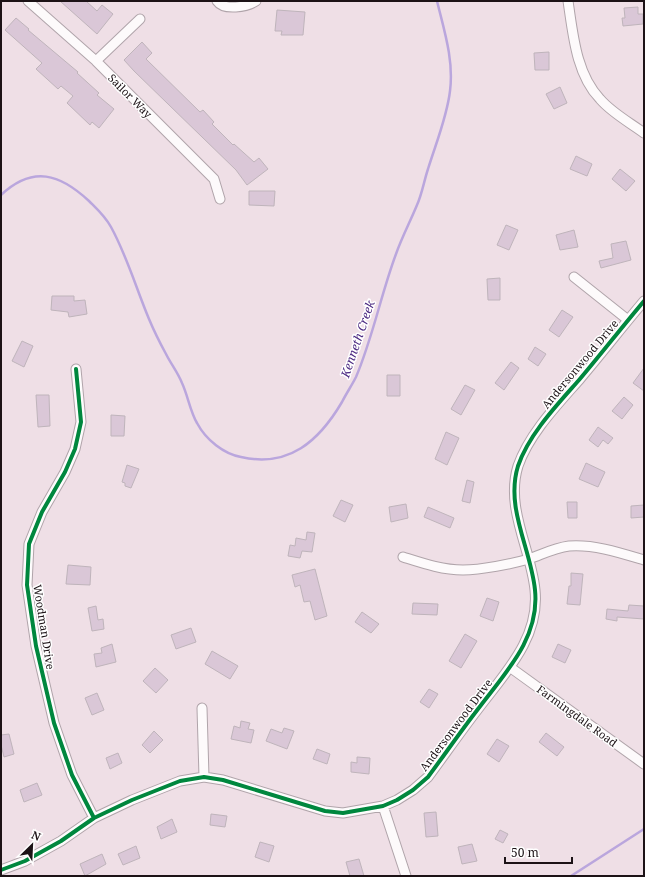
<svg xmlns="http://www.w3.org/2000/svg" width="645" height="877" font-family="'Noto Serif',serif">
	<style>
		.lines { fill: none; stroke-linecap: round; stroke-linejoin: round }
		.stream { stroke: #baa6dd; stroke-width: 2.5 }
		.building { fill: #dac7d7; stroke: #bfb4bb }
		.minor-casing { stroke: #b0a4aa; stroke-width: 11 }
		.minor { stroke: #fdfafb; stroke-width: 9 }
		.cycleway-casing { stroke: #fff; stroke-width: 6 }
		.cycleway { stroke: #00873e; stroke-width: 4 }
		.labels { text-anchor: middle; stroke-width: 3; stroke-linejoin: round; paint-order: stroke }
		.street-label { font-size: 11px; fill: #1c1216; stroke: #fff }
		.water-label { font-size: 12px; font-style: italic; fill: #4c2a82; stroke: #fff }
	</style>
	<rect width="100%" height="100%" fill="#efdfe6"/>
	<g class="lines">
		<!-- stream -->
		<path class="stream" d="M1,195C33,165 60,174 89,201C97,209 105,216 111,227C127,256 136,288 149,319C154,331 160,343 166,354C171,364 178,373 182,383C188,396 190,411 197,423C206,440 224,454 241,457C289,468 319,441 342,402C346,394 352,385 356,377C373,337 381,294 396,254C402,237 410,222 417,205C422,194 424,181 428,169C436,143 447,117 450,91C454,60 444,30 437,1
			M571,876L644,829"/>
	</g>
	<!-- building -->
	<path class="building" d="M60,1H86L97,11L102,5L113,14L97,34Z
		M638,7V14H643V24L623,26L622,18H625L624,8Z
		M277,10L305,12L303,35H281L282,31H275Z
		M16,18L29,29L28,30L78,72L77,73L99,93L97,95L114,109L99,128L92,122L90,125L67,103L73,96L61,86L58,89L36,69L42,63L5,30Z
		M142,42L152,53L146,59L200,112L203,110L214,122L212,124L233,145L234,144L254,162L259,158L268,169L247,185L236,170L134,71L124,60Z
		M549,52V70H535L534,53Z
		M560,87L567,103L554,109L546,94Z
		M576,156L592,164L587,176L570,169Z
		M620,169L635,181L626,191L612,179Z
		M249,191H275L274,206L249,205Z
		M506,225L518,230L509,250L497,245Z
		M574,230L578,247L560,250L556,235Z
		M626,241L631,260L601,268L599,261L613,258L611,244Z
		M500,278V300H488L487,279Z
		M52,296H74V301L85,300L87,314L69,317L68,312L51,310Z
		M562,310L573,317L559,337L549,330Z
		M22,341L33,346L24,367L12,361Z
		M535,347L546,354L538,366L528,359Z
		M511,362L519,368L504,390L495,383Z
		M644,368V391L633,383Z
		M387,375H400V396H387Z
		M465,385L475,390L461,415L451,409Z
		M36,395H49L50,426L38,427Z
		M624,397L633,405L622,419L612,411Z
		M111,415L125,416L124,436H111Z
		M598,427L613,438L608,444L603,440L598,447L589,440Z
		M446,432L459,438L447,465L435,459Z
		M586,463L605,472L598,487L579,479Z
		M127,465L139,469L131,488L125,486V483L122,482Z
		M467,480L474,482L470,503L462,501Z
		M341,500L353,505L345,522L333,516Z
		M567,502H577V518H568Z
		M406,504L408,518L391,522L389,507Z
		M644,505V517L631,518V506Z
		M428,507L454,518L450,528L424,517Z
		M307,532L315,533L312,552L302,551L300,558L288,556L290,545L295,546L296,538L306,540Z
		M68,565L91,567L90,585L66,584Z
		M315,569L327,616L315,620L310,601L304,602L300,585L295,587L292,575Z
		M571,573L583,574L580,605L567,604L569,586H571Z
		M487,598L499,602L493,621L480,616Z
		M413,603L438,604L437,615L412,614Z
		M629,605L644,606V619L617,617V621L606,619L607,609L628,611Z
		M96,606L98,620L103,619L104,629L92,631L88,608Z
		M362,612L379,624L371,633L355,622Z
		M191,628L196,642L176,649L171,635Z
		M465,634L477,641L461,668L449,661Z
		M112,644L116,662L96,667L94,654L102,653L101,648Z
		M558,644L571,650L565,663L552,657Z
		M212,651L238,666L230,679L205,664Z
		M155,668L168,680L156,693L143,681Z
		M429,689L438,694L429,708L420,702Z
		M97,693L104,710L92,715L85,698Z
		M241,721L250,723L248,729L254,730L251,743L231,739L234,726L240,728Z
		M284,728L294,731L287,749L266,741L271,729L282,733Z
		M154,731L163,740L150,753L142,745Z
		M546,733L564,747L557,756L539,742Z
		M9,734L14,754L4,757L1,745V735Z
		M497,739L509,746L499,762L487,754Z
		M317,749L330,754L327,764L313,759Z
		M118,753L122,763L110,769L106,758Z
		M357,757L370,758L369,774L351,772V762L357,763Z
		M37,783L42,795L24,802L20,790Z
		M436,812L438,836L426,837L424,813Z
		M211,814L227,816L225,827L210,825Z
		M172,819L177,832L161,839L157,827Z
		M500,830L508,834L503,843L495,839Z
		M260,842L274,846L269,862L255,857Z
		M472,844L477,861L462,864L458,847Z
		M136,846L140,858L123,865L118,854Z
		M102,854L106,864L85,876L80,864Z
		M359,859L364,876H350L346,862Z"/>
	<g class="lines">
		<!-- minor casing -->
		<g class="minor-casing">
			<path id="minor" d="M28,1L96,61L214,179L220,199
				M217,1C224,11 247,7 256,1
				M568,1C573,34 576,74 600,99C612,113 629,122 644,133
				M96,61L140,19
				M574,277L628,320
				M76,369L81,422L75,449L65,472L42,512L29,544L27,585L36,646L54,723L72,775L94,818
				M403,557C422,563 442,570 463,570C481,570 511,564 529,559C543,554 554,548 569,546C594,544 621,553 644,560
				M511,668L644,764
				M202,708L204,777
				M383,806L406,876
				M1,870L25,861L61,841L94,818L132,800L180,781L204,777L223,780L325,811L343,813L383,806L397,800L413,790L428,777C445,754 461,731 478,709C505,673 540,638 535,590C531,549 505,508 518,466C529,434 557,405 579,380C601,354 622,327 644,301"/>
		</g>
		<!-- minor -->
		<use href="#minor" class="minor"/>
		<!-- cycleway casing -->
		<g class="cycleway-casing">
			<path id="cycleway" d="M76,369L81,422L75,449L65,472L42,512L29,544L27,585L36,646L54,723L72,775L94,818
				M1,870L25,861L61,841L94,818L132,800L180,781L204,777L223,780L325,811L343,813L383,806L397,800L413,790L428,777C445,754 461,731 478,709C505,673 540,638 535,590C531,549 505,508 518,466C529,434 557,405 579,380C601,354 622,327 644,301"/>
		</g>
		<!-- cycleway -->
		<use href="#cycleway" class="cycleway"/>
	</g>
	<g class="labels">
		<!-- street labels -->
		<g class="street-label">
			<text transform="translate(130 96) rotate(45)" y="4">Sailor Way</text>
			<text transform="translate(580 364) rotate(-50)" y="4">Andersonwood Drive</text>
			<text transform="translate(44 627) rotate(81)" y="4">Woodman Drive</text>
			<text transform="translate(577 716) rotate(36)" y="4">Farmingdale Road</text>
			<text transform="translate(456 725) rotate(-53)" y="4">Andersonwood Drive</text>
		</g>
		<!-- water labels -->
		<g class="water-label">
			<text transform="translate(358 339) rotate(-71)" y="4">Kenneth Creek</text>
		</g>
	</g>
	<!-- border -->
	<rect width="645" height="877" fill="none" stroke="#1c1216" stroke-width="4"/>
	<!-- north arrow -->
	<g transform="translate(32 845) rotate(24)" stroke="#ffffff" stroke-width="3" paint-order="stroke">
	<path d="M0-3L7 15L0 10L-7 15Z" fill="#1c1216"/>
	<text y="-6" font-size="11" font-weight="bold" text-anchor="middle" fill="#1c1216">N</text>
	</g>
	<!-- scale -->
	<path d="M505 857v6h67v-6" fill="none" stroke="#1c1216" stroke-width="2"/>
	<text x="511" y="857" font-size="12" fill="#1c1216" stroke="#ffffff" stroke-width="3" paint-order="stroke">50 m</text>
</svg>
